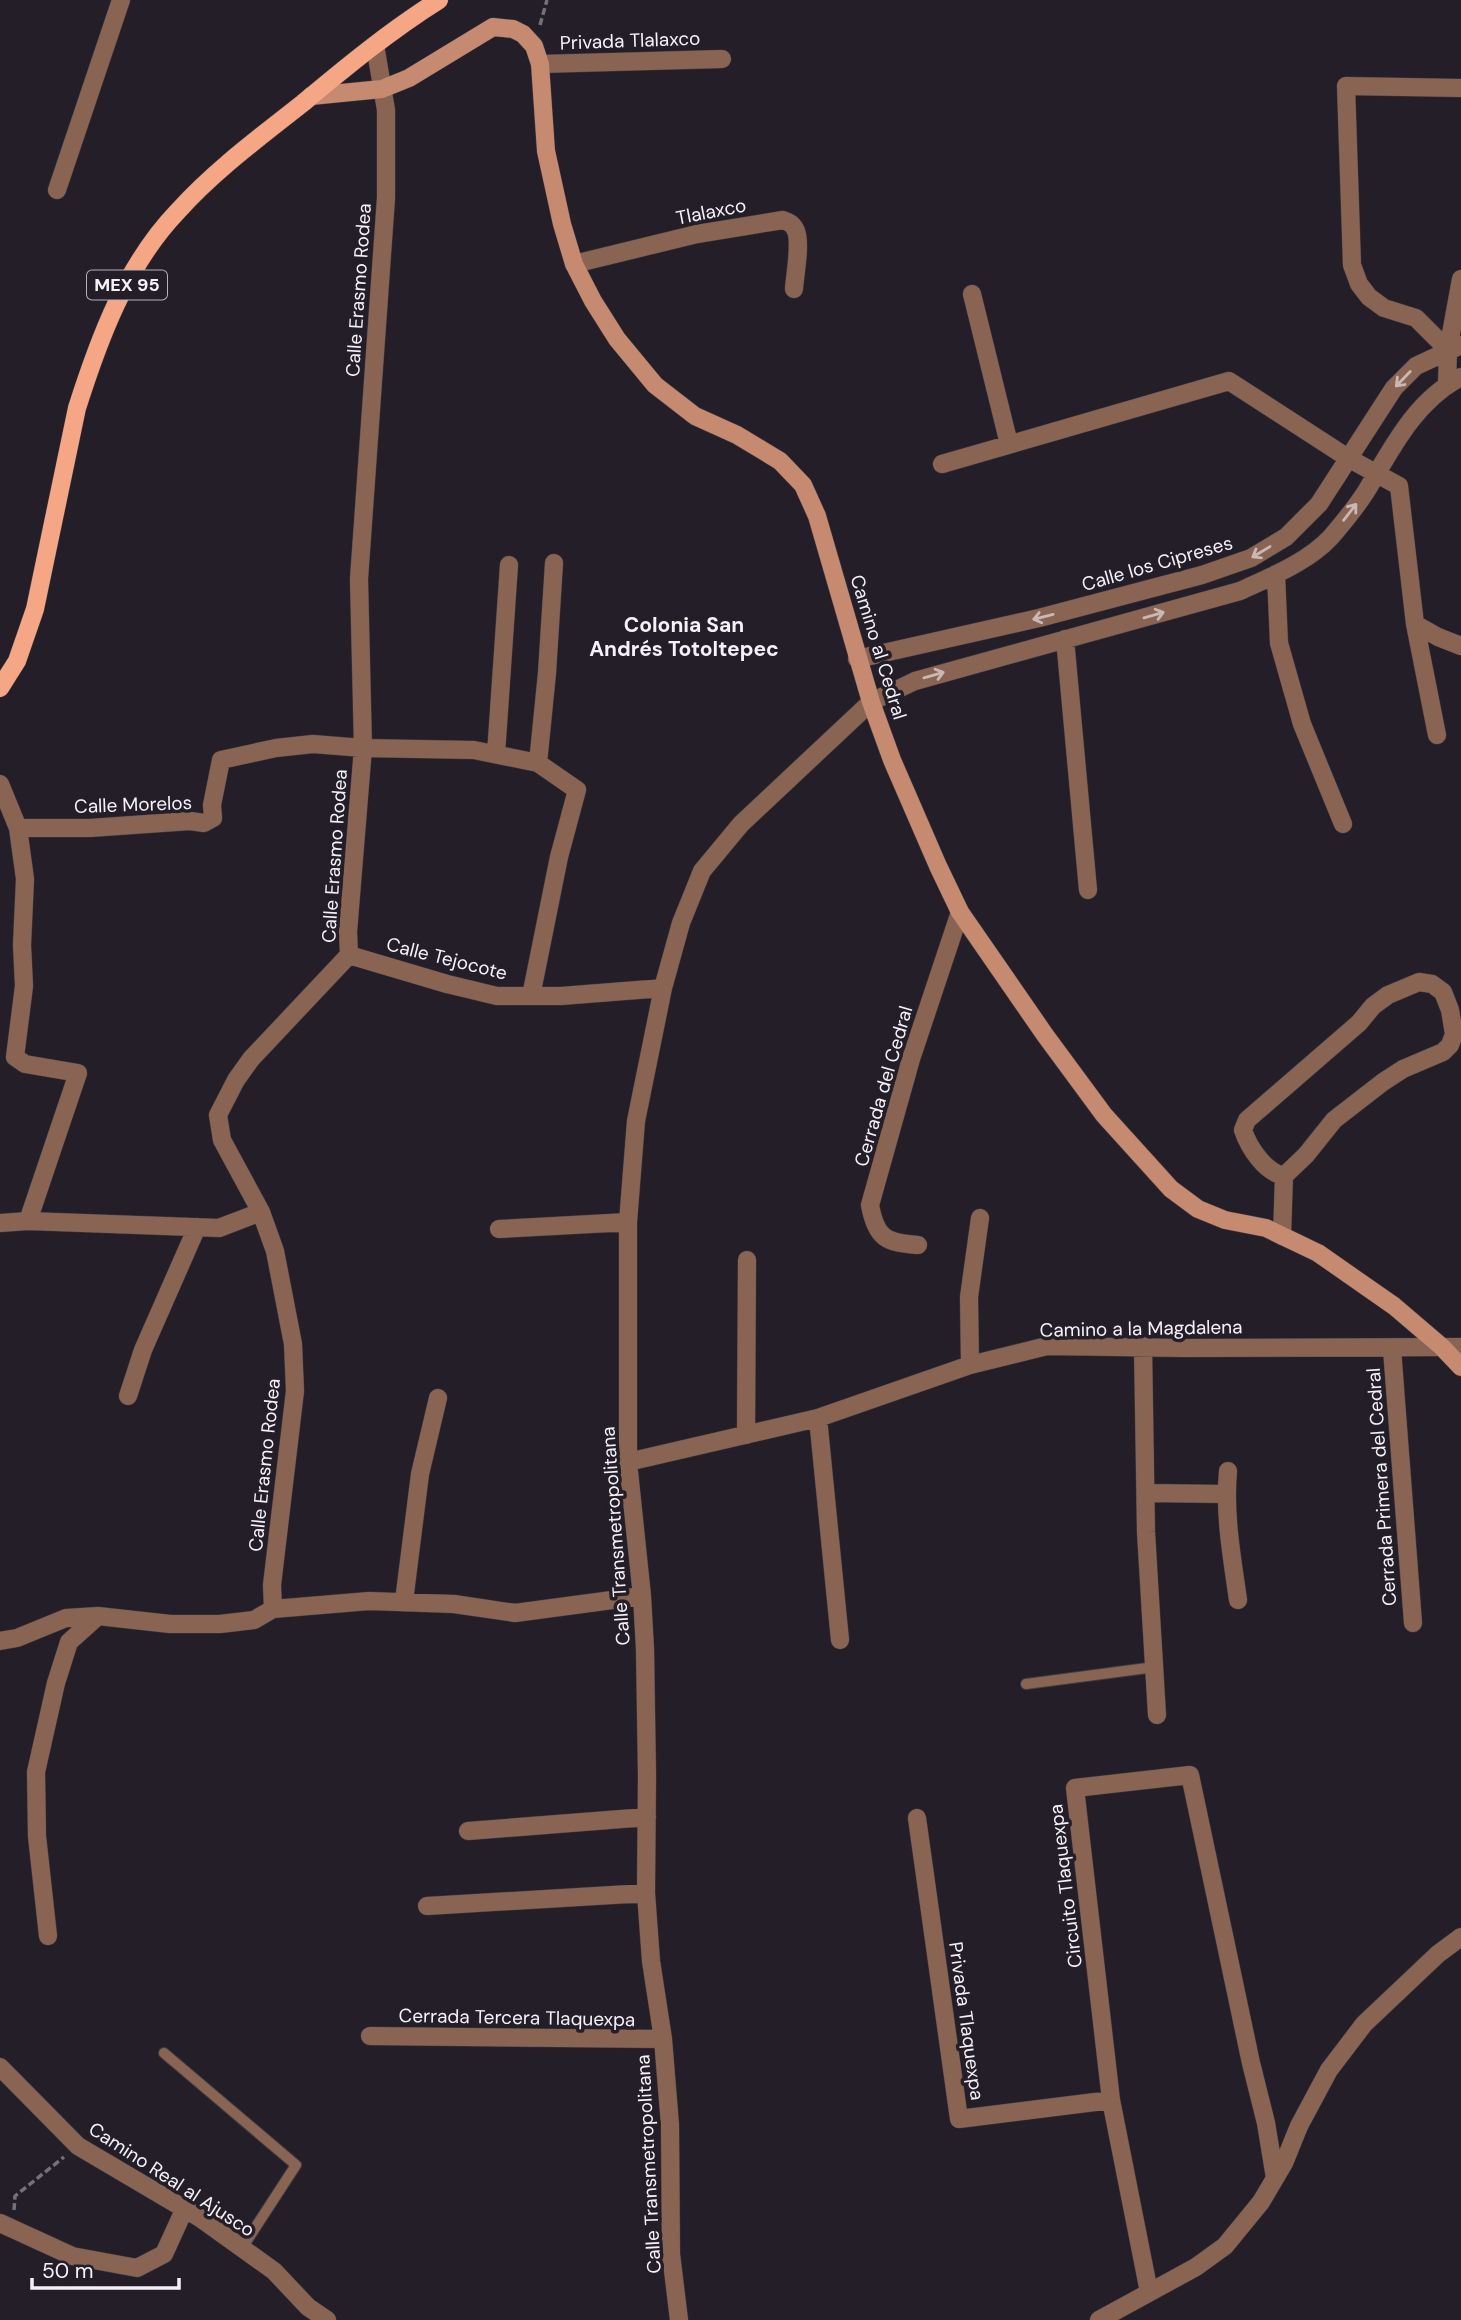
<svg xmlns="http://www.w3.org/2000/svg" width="1461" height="2320" font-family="'DM Sans',sans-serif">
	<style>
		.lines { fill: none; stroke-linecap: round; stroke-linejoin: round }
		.lane-casing { stroke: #403c44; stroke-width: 12 }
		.street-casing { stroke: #403c44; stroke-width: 19 }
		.secondary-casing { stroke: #403c44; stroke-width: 19 }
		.primary-casing { stroke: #403c44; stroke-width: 19 }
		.path { stroke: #757179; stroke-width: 3.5; stroke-dasharray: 7 3.5; stroke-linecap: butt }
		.lane { stroke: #896453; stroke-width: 10 }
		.street { stroke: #896453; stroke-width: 18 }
		.secondary { stroke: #c58a6f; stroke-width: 18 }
		.primary { stroke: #f5a785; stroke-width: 18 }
		.oneway { stroke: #c9b9b5 }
		.labels { text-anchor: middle; stroke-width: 7; stroke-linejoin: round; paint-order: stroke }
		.shield { fill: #231e27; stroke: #b5b2b9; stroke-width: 2 }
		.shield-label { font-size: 18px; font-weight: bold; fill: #f4f1f7 }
		.street-label { font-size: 19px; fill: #f4f1f7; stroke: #231e27 }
		.neighbourhood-label { font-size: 21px; font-weight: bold; fill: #f4f1f7; stroke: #231e27 }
	</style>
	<rect width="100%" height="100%" fill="#231e27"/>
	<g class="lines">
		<!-- lane casing -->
		<g class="lane-casing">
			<path id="lane" d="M1026,1684L1155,1667
				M164,2053L296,2165L242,2248"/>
		</g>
		<!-- street casing -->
		<g class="street-casing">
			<path id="street" d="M540,64L722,59
				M57,190L121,0
				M574,264L697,234L783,220C789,222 793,224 796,231C801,244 795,274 794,289
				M972,294L1009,444
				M1448,350L1416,318L1384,308L1369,297L1359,284L1352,265L1346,86L1461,88
				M1447,384L1448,350L1461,279
				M942,464L1229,381L1348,458L1399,486L1415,624L1438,637L1461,646
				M1276,574L1279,643L1302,724L1343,824
				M1415,624L1437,735
				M1065,639L1088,890
				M857,659L1039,618L1202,575L1251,558L1286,537L1319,504L1394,388L1416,366L1461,345
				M496,754L509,565
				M538,763L547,673L554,563
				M0,784L18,828L25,879L22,945L24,986L15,1057L25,1064L78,1073L28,1221
				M18,828H90L190,821L204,823L213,818L212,805L221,760L276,748L313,744L363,748L474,750L538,763L577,790L559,857L531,996
				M349,955L447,984L497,996H561L663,988
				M0,1223L28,1221L219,1228L261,1212
				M499,1229L628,1222
				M1282,1236L1284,1176L1306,1155L1334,1120L1383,1082L1403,1069L1443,1052L1450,1045L1454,1034L1450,1010L1443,992L1432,984L1419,982L1388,995L1373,1006L1359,1023L1247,1120L1243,1130C1249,1148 1265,1172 1284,1176
				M918,1245C886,1243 876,1238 870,1205L911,1059L960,912
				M1143,1346L1146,1532L1157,1715
				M1392,1349L1413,1623
				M970,1365L969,1297L980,1218
				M128,1396L143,1350L197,1227
				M818,1418L840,1640
				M746,1435L747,1260
				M628,1462L818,1418L970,1365L1047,1346L1183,1348L1461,1347
				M1228,1471C1224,1515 1232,1557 1238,1600
				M1147,1493L1226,1494
				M404,1601L420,1474L438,1398
				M273,1609L272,1585L295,1391L293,1344L275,1251L261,1212L222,1140L218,1115L236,1080L251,1059L349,955L348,932L363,748L359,579L386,198V110L375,45
				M0,1641L17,1638L66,1618L98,1616L170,1624H220L254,1620L273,1609L369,1601L454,1604L515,1613L642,1596
				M917,1818L959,2119L1111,2100
				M468,1831L647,1817
				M427,1906L646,1893
				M48,1936L37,1836L36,1772L56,1683L69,1642L98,1616
				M370,2036L663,2039
				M0,2067L78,2146L200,2218L274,2271L308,2307L327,2320
				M0,2223L72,2256L137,2268L164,2254L185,2208
				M1149,2292L1111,2100L1075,1788L1190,1775L1251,2063L1266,2123L1275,2178
				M679,2320L671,2254L670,2125L663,2039L651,1961L646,1893L647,1776L645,1649L642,1596L628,1462V1222L636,1121L663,988L681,923L702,871L741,824L871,702L915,681L1240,591C1270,577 1308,562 1331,537C1343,523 1357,506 1367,490C1392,448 1415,401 1461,377
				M1099,2320L1196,2267L1225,2246L1261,2202L1284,2163L1299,2126L1329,2070L1364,2024L1438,1954L1461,1937"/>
		</g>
		<!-- secondary casing -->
		<g class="secondary-casing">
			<path id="secondary" d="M311,96L382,89L409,78L493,27L513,29L523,34L534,46L540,64L546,151L562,224L574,264L593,301L617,339L655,385L695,416L737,435L780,461L803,485L817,516L871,702L892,760L938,866L960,912L1045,1035L1104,1115L1171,1189L1198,1209L1225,1220L1266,1228L1318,1253L1394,1306L1442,1347L1461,1367"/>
		</g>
		<!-- primary casing -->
		<g class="primary-casing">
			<path id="primary" d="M0,688L17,661L35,609L77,408C99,339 126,265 178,211C215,170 260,137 303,103C346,67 391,30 439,0"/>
		</g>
		<!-- path -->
		<path class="path" d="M540,25L547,0
			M14,2210L15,2196L64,2157"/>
		<!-- lane -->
		<use href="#lane" class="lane"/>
		<!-- street -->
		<use href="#street" class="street"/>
		<!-- secondary -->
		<use href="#secondary" class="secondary"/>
		<!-- primary -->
		<use href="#primary" class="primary"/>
	</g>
	<!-- one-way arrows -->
	<defs><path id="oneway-shaft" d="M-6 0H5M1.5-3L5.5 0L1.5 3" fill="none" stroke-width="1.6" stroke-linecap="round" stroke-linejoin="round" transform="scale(1.75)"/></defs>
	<g class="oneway">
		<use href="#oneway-shaft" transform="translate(1403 379) rotate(134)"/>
		<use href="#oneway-shaft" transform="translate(1350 512) rotate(-52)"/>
		<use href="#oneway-shaft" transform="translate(1261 552) rotate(149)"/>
		<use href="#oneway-shaft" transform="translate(1154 615) rotate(-16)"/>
		<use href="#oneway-shaft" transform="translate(1043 617) rotate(166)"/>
		<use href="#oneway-shaft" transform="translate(934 675) rotate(-16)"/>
	</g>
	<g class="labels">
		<!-- shield labels -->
		<rect class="shield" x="87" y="270.5" width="80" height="29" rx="5"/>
		<g class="shield-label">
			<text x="127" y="291">MEX 95</text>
		</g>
		<!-- street labels -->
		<g class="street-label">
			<text transform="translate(630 40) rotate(-2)" y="7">Privada Tlalaxco</text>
			<text transform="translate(711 211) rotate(-11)" y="7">Tlalaxco</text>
			<text transform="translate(358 290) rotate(-86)" y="7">Calle Erasmo Rodea</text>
			<text transform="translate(1157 563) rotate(-16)" y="7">Calle los Cipreses</text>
			<text transform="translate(879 647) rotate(73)" y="7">Camino al Cedral</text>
			<text transform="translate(133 804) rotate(-2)" y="7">Calle Morelos</text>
			<text transform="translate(334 856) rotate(-86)" y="7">Calle Erasmo Rodea</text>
			<text transform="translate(447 958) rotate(14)" y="7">Calle Tejocote</text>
			<text transform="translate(883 1086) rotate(-74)" y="7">Cerrada del Cedral</text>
			<text transform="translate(1141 1328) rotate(-1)" y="7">Camino a la Magdalena</text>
			<text transform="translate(264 1465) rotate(-84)" y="7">Calle Erasmo Rodea</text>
			<text transform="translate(1381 1487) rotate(-94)" y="7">Cerrada Primera del Cedral</text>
			<text transform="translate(615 1536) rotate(-94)" y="7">Calle Transmetropolitana</text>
			<text transform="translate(1065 1886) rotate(-97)" y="7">Circuito Tlaquexpa</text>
			<text transform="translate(517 2017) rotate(1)" y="7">Cerrada Tercera Tlaquexpa</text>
			<text transform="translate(967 2021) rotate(82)" y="7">Privada Tlaquexpa</text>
			<text transform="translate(648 2164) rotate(-93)" y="7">Calle Transmetropolitana</text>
			<text transform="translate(172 2179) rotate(33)" y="7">Camino Real al Ajusco</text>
		</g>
		<!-- neighbourhood labels -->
		<g class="neighbourhood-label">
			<text x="684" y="632">Colonia San<tspan x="684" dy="24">Andrés Totoltepec</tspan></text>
		</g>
	</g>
	<!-- scale -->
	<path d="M32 2278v10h147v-10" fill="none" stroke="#f4f1f7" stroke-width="3.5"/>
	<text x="42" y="2278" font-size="21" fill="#f4f1f7" stroke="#231e27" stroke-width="5" paint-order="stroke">50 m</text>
</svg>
